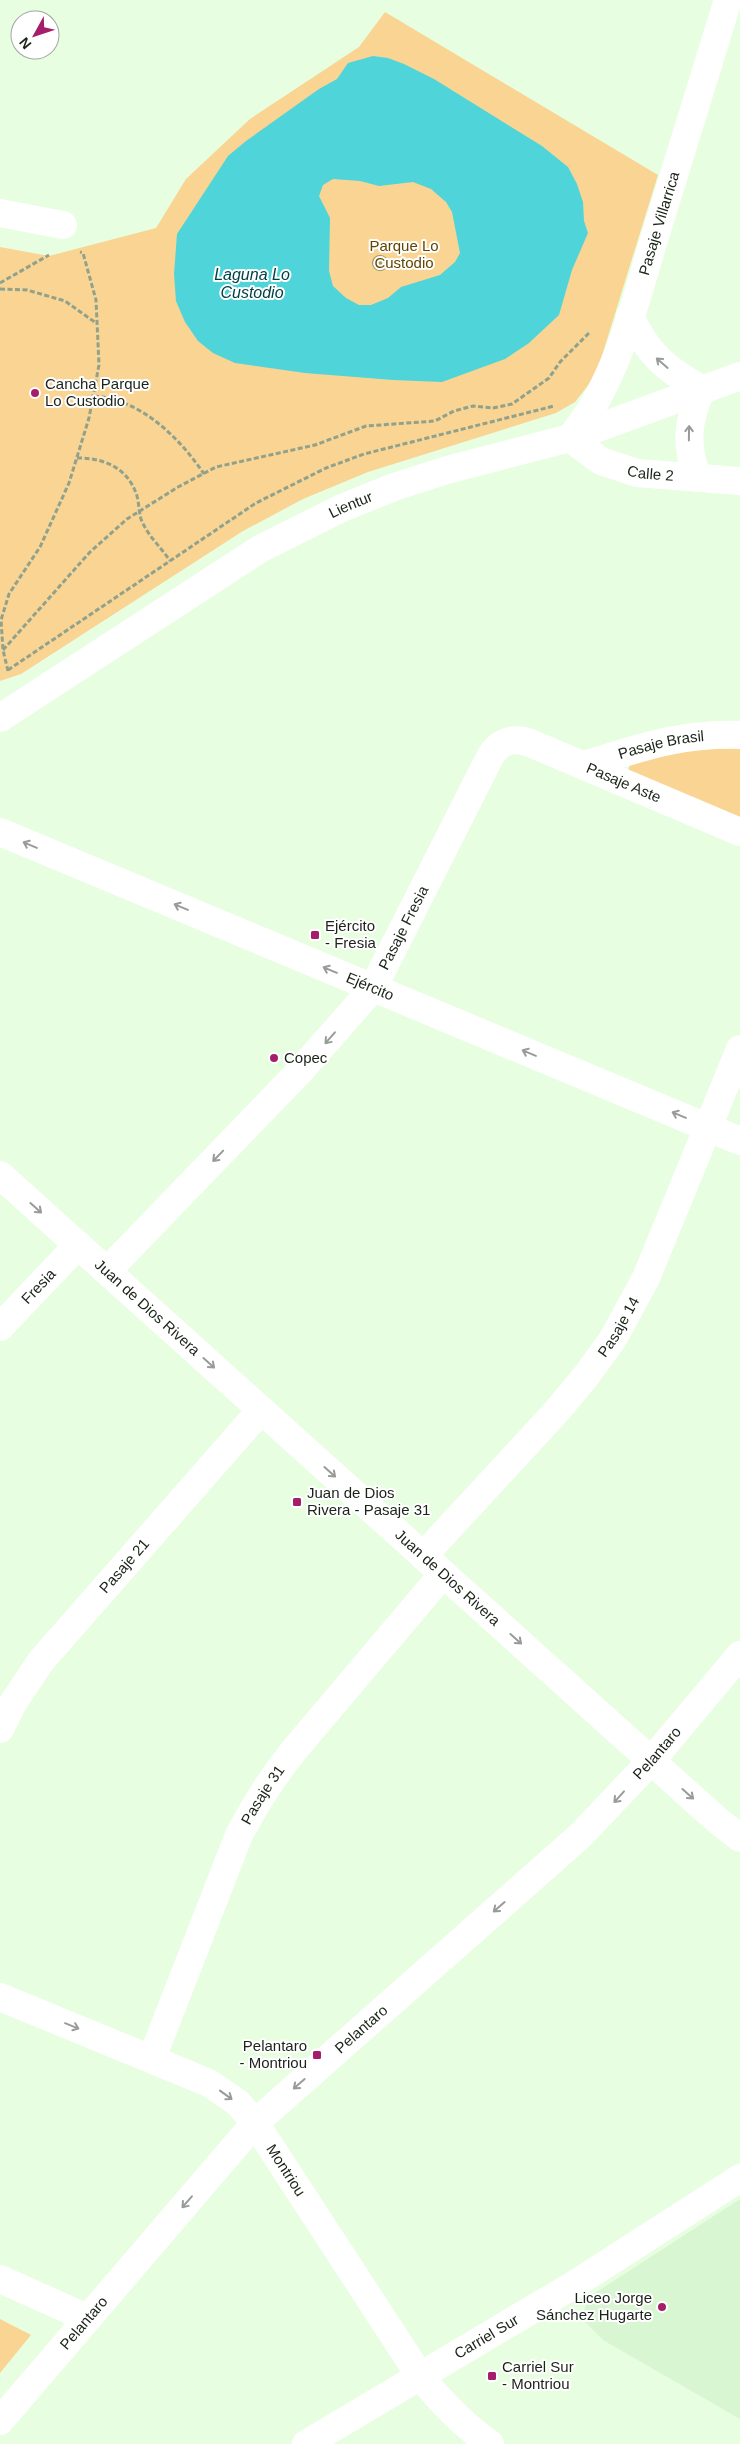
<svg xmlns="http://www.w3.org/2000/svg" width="740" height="2444" font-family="Helvetica,sans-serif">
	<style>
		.built { fill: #d9f6d3 }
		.green { fill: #f9d493 }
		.water { fill: #4fd4da; fill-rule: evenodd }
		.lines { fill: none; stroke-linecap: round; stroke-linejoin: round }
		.path { stroke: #90a18c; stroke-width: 3; stroke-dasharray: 5 2.5; stroke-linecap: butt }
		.minor { stroke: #fff; stroke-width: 28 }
		.tertiary { stroke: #fff; stroke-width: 28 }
		.secondary { stroke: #fff; stroke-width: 28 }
		.tree { fill: #9e9865 }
		.oneway { stroke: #989c98 }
		.poi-dot { fill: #a51e69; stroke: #fff; stroke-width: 2 }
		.labels { text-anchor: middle; stroke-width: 4; stroke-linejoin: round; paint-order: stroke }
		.street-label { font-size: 15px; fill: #1b2319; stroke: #fff }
		.park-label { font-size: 15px; fill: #634500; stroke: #fff }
		.poi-label { font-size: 15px; fill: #1b2319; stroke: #fff; text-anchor: start }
		.water-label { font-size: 16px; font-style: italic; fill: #014144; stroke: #fff }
	</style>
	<rect width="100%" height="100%" fill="#e7fee1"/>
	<!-- built -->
	<path class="built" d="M740,2199V2419L603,2340L581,2318L589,2297Z"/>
	<!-- green -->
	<path class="green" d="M385,12L658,175L596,375L575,402L556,413L368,472L303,499L243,531L21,674L0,681V247L49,256L156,228L186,179L250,119L359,47Z
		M740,745V820L628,772L630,764L664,752Z
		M0,2319L31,2335L0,2373Z"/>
	<!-- water -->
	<path class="water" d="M373,56L388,58L404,64L434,79L542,146L568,167L577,184L583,202L584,221L588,233L572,270L559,315L529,343L505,359L442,382L393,380L305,373L235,363L213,353L198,341L185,322L176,301L174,274L177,234L228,156L246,141L319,89L337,79L348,63ZM333,179L360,181L379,186L413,182L431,189L446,202L452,212L460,253L455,262L440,275L401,287L388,298L371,305H359L346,298L333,286L329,271L330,218L319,196L323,185Z"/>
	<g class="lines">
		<!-- path -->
		<path class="path" d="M0,283L49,255
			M0,289L27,290L65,301L96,323
			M94,396C140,399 179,437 204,474
			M77,458C105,458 128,468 137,496C139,504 139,512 141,519C147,535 161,547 170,561
			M3,650L90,552L127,519L178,487L216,467L315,445L366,426L435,421L454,411L473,406L493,408L512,404L549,378L560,362L590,332
			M8,670L256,503L326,468L364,454L554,406
			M8,671L3,650L1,620L9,594L40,547L69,483L89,418L99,365L96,300L83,253L80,252"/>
		<!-- minor -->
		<g class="minor">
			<path d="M0,213L63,225"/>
			<path d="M630,316C647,353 666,370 702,389"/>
			<path id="s1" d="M570,438C617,384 635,301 656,233C680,155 704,78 728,0"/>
			<path id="s2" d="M584,765C640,748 680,733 740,735"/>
			<path id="s3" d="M107,1271L301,1070L373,988L490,757C499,741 513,737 530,743L740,832"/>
			<path id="s4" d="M0,1327L78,1245"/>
			<path id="s5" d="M423,1556L556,1412L586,1376L613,1339L646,1278L740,1049"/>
			<path id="s6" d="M0,1729L13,1703L41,1661L261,1410"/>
			<path id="s7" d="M0,1997L209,2083L238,2103L255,2123L420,2376C441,2402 463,2425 490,2444"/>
			<path id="s8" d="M152,2058L239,1835C255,1804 273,1776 295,1749L443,1574"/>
			<path d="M0,2279L87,2318"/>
			<path id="s9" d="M306,2444L575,2284L740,2178"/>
		</g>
		<!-- tertiary -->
		<g class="tertiary">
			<path id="s10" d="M570,438L601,461L637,473L740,481"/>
			<path d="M698,478C685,447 687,420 702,389"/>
			<path id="s11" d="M0,718L260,549L342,508L394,487L447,470L570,438L740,376"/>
			<path id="s12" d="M0,2421L255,2123L581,1835L651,1761L740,1655"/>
		</g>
		<!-- secondary -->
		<g class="secondary">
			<path id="s13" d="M0,832L740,1141"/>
			<path id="s14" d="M0,1175L717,1820L740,1838"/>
		</g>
	</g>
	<!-- trees -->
	<circle class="tree" cx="380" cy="263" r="8"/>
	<!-- one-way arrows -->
	<defs><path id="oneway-shaft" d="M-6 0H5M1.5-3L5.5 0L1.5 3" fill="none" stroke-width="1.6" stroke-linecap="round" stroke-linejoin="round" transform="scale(1.25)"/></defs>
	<g class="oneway">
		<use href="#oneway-shaft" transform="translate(662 363) rotate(-139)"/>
		<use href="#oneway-shaft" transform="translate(689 433) rotate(-89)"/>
		<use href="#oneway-shaft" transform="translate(30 845) rotate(-157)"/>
		<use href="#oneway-shaft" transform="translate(181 907) rotate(-157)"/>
		<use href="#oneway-shaft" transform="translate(330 970) rotate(-157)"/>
		<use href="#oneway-shaft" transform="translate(330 1038) rotate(131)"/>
		<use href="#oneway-shaft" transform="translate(529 1053) rotate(-157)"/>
		<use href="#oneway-shaft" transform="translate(679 1115) rotate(-157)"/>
		<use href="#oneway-shaft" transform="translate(218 1156) rotate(134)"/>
		<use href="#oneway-shaft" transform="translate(36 1208) rotate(42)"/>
		<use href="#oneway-shaft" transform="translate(209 1363) rotate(42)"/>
		<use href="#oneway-shaft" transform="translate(330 1472) rotate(42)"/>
		<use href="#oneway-shaft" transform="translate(516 1639) rotate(42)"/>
		<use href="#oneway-shaft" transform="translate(688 1794) rotate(42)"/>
		<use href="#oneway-shaft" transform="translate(619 1797) rotate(132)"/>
		<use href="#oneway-shaft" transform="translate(499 1907) rotate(139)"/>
		<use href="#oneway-shaft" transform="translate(72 2026) rotate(22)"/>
		<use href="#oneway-shaft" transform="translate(299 2084) rotate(139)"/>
		<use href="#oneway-shaft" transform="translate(226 2095) rotate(36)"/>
		<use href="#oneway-shaft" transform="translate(187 2202) rotate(131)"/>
	</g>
	<!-- markers -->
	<g class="poi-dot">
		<circle cx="35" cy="393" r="5"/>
		<rect x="310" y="930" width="10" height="10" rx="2.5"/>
		<circle cx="274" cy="1058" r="5"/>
		<rect x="292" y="1497" width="10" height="10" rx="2.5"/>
		<rect x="312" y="2050" width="10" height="10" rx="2.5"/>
		<circle cx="662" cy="2307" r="5"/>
		<rect x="487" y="2371" width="10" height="10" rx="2.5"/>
	</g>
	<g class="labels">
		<!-- street labels -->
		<g class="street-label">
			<text dy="5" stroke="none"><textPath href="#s1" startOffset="234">Pasaje Villarrica</textPath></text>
			<text dy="5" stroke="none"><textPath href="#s10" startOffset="90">Calle 2</textPath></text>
			<text dy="5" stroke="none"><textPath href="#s11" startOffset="411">Lientur</textPath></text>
			<text dy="5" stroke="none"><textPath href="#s2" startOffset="80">Pasaje Brasil</textPath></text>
			<text dy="5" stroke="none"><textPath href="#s3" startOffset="796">Pasaje Aste</textPath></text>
			<text dy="5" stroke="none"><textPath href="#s3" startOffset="456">Pasaje Fresia</textPath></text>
			<text dy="5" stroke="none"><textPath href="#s13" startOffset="401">Ejército</textPath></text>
			<text dy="5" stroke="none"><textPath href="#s4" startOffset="56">Fresia</textPath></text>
			<text dy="5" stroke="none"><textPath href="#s14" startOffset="198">Juan de Dios Rivera</textPath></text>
			<text dy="5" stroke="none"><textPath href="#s5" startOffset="302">Pasaje 14</textPath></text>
			<text dy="5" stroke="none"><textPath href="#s6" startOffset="206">Pasaje 21</textPath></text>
			<text dy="5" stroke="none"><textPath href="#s14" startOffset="602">Juan de Dios Rivera</textPath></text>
			<text dy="5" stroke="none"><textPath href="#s12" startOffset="939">Pelantaro</textPath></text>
			<text dy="5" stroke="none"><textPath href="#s8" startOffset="286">Pasaje 31</textPath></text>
			<text dy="5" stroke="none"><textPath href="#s12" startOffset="534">Pelantaro</textPath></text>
			<text dy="5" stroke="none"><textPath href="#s7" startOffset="344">Montriou</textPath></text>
			<text dy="5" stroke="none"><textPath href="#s12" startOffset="129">Pelantaro</textPath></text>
			<text dy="5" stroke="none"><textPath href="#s9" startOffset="210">Carriel Sur</textPath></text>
		</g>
		<!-- park labels -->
		<g class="park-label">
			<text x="404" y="251">Parque Lo<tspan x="404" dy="17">Custodio</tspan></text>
		</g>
		<!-- poi labels -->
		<g class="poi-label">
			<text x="45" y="389">Cancha Parque<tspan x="45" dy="17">Lo Custodio</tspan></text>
			<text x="325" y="931">Ejército<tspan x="325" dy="17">- Fresia</tspan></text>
			<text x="284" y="1063">Copec</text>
			<text x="307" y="1498">Juan de Dios<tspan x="307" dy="17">Rivera - Pasaje 31</tspan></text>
			<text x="307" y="2051" text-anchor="end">Pelantaro<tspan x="307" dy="17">- Montriou</tspan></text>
			<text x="652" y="2303" text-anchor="end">Liceo Jorge<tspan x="652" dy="17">Sánchez Hugarte</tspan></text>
			<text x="502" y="2372">Carriel Sur<tspan x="502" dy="17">- Montriou</tspan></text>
		</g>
		<!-- water labels -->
		<g class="water-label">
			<text x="252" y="280">Laguna Lo<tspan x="252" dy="18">Custodio</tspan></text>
		</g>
	</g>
	<!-- north arrow -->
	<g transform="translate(35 35) rotate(230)"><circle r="24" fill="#ffffff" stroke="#a4a7a3"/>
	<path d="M0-4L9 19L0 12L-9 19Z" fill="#a51e69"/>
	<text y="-8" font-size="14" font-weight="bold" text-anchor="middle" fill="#1b2319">N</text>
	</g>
</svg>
